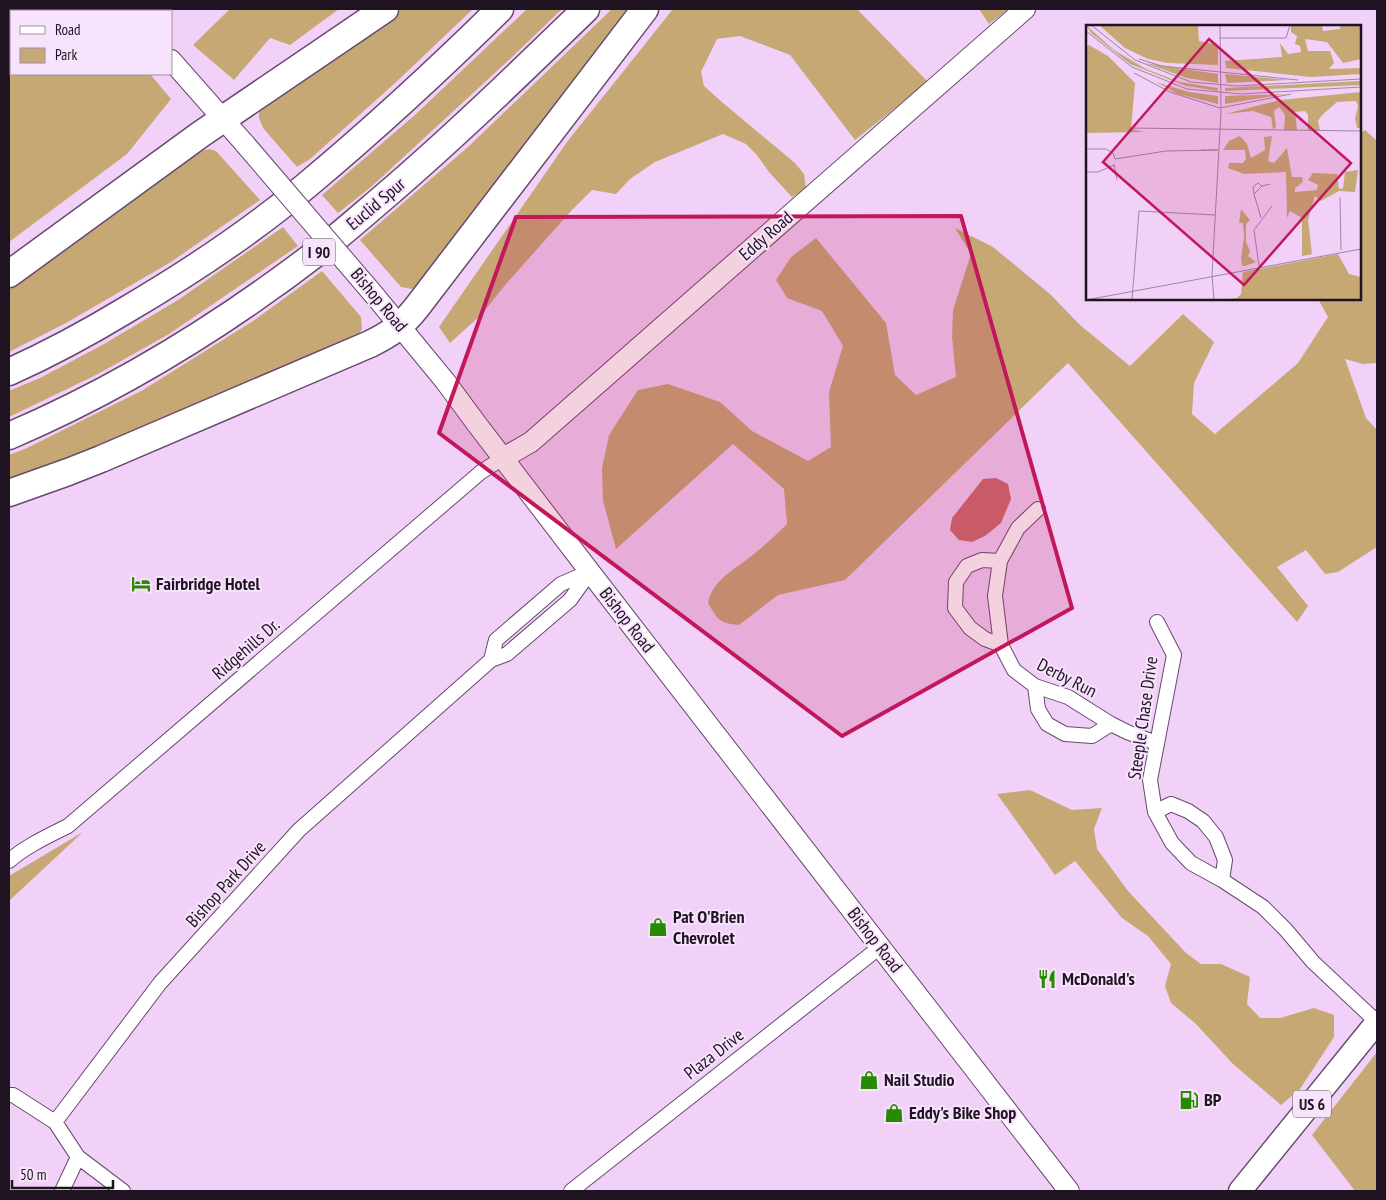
<svg xmlns="http://www.w3.org/2000/svg" width="1386" height="1200" font-family="'PT Sans Narrow',sans-serif">
	<style>
		.green { fill: #c6a875 }
		.water { fill: #cb6c6d }
		.lines { fill: none; stroke-linecap: round; stroke-linejoin: round }
		.street-casing { stroke: #664a6d; stroke-width: 16 }
		.secondary-casing { stroke: #664a6d; stroke-width: 22 }
		.primary-casing { stroke: #664a6d; stroke-width: 25 }
		.highway-casing { stroke: #664a6d; stroke-width: 29 }
		.street { stroke: #fff; stroke-width: 14 }
		.secondary { stroke: #fff; stroke-width: 20 }
		.primary { stroke: #fff; stroke-width: 22 }
		.highway { stroke: #fff; stroke-width: 26 }
		.secondary-bridge-casing { stroke: #664a6d; stroke-width: 22; stroke-linecap: butt }
		.secondary-bridge { stroke: #fff; stroke-width: 20 }
		.marked { fill: #c2185b; fill-opacity: 0.2; stroke: #c2185b; stroke-width: 4; stroke-linejoin: round }
		.labels { text-anchor: middle; stroke-width: 4; stroke-linejoin: round; paint-order: stroke }
		.shield { fill: #f7e3fc; stroke: #605163; stroke-width: 1 }
		.shield-label { font-size: 16px; font-weight: bold; fill: #1f1321 }
		.street-label { font-size: 18px; fill: #1f1321; stroke: #f7e3fc }
		.poi-label { font-size: 18px; font-weight: bold; fill: #1f1321; stroke: #f7e3fc; text-anchor: start }
		.inset-road { fill: none; stroke: #9e85a3; stroke-width: 1 }
		.view { fill: #c2185b; fill-opacity: 0.15; stroke: #c2185b; stroke-width: 2.5 }
		.inset-edge { fill: none; stroke: #1f1321; stroke-width: 2.5 }
	</style>
	<rect width="100%" height="100%" fill="#f2d1f9"/>
	<!-- green -->
	<path class="green" d="M230,9H339L290,45L270,38L234,80L193,45Z
		M402,9H473L394,84L310,159L297,167L263,128L259,118V108L274,96Z
		M527,9H562L510,59L371,187L338,213L322,195L416,114Z
		M612,9H636L420,286L412,289L401,287L360,240L468,147Z
		M673,9H857L928,82L855,140L790,55L740,36L717,39L701,72L704,86L723,103L795,163L804,174L806,189L792,197L769,172L756,154L746,144L723,134L655,162L630,179L616,194L592,190L571,211L506,284L481,315L450,343L439,327L567,142Z
		M979,9H1009L989,24Z
		M11,31V74H150L171,99L127,154L9,242V32Z
		M1365,130L1377,141V363L1363,364L1345,359L1366,418L1377,430V547L1338,572L1325,574L1306,550L1277,567L1308,606L1297,622L1068,363L845,580L778,595L739,625C719,623 718,620 708,603C713,578 738,568 755,553C766,544 777,534 787,524L784,489L733,444L616,549L603,501L602,468L609,435L638,390L668,384L720,402L752,431L808,461L831,447L829,392L843,346L822,311L787,298L776,280L791,257L816,238L886,323L895,375L916,395L956,377L952,337L953,310L971,254L955,228L993,247L1050,294L1080,325L1130,366L1183,314L1214,342L1194,383L1192,414L1215,434L1298,363L1328,317L1318,299H1360V134Z
		M210,149L216,151L260,200L171,262L66,323L9,352V284L196,152Z
		M283,227L298,246L169,334L98,374L9,417V391L42,377L104,344L178,300Z
		M322,271L361,317L362,329L358,336L91,451L9,480V455L27,448L143,390L253,321Z
		M1030,790L1072,810L1102,808L1094,829L1097,849L1128,891L1186,953L1201,964H1221L1250,977L1247,1004L1260,1018H1280L1314,1008L1334,1015V1037L1300,1089L1281,1105L1233,1064L1196,1024L1171,1003L1165,986L1171,964L1148,936L1122,918L1075,861L1055,875L997,794Z
		M83,832L9,901V876Z
		M1377,1052V1191H1355L1312,1135Z"/>
	<!-- water -->
	<path class="water" d="M996,478L1008,484L1011,499L1001,523L985,536L972,542L959,540L950,530L952,518L983,479Z"/>
	<g class="lines">
		<!-- street casing -->
		<g class="street-casing">
			<path id="street" d="M1038,509L1018,528L1000,561L995,596L1001,645L1014,670L1035,686L1068,697L1111,724L1127,732L1156,743
				M1000,561L982,560L967,566L956,582L955,608L970,628L985,639L1001,645
				M1157,622L1174,655L1150,780L1155,812L1172,843L1191,863L1222,880L1263,907L1286,930L1313,962L1377,1022
				M491,660L496,640L561,584L589,572
				M1035,686L1038,709L1047,724L1065,734L1092,736L1111,724
				M1155,812L1171,804L1188,811L1203,821L1216,837L1225,860L1222,880
				M9,861C26,846 48,836 68,826L481,472L503,458
				M9,1095H13L55,1122L160,983L299,830L491,660L507,654L570,600L590,572
				M55,1122L78,1157L123,1191
				M62,1191L78,1157
				M571,1191L880,947"/>
		</g>
		<!-- secondary casing -->
		<g class="secondary-casing">
			<path id="secondary" d="M122,9L124,11
				M171,60L245,144
				M375,296L445,381L476,423L590,572L1069,1191
				M503,458L531,442L1025,9"/>
		</g>
		<!-- primary casing -->
		<g class="primary-casing">
			<path id="primary" d="M1240,1191L1377,1022"/>
		</g>
		<!-- highway casing -->
		<g class="highway-casing">
			<path id="highway" d="M9,274L201,134L385,9
				M9,372C49,354 88,333 126,310C189,273 251,232 307,185C374,129 438,70 500,9
				M9,436C121,388 226,323 323,248C344,232 364,214 384,197C454,137 520,73 586,9
				M9,493L68,472L101,459L370,344C392,333 402,326 417,307L645,9"/>
		</g>
		<!-- street -->
		<use href="#street" class="street"/>
		<!-- secondary -->
		<use href="#secondary" class="secondary"/>
		<!-- primary -->
		<use href="#primary" class="primary"/>
		<!-- highway -->
		<use href="#highway" class="highway"/>
		<!-- secondary-bridge casing -->
		<g class="secondary-bridge-casing">
			<path id="secondary-bridge" d="M245,144L375,296"/>
		</g>
		<!-- secondary-bridge -->
		<use href="#secondary-bridge" class="secondary-bridge"/>
	</g>
	<!-- marked area -->
	<path class="marked" d="M961,216L1072,608L842,736L439,433L516,217Z"/>
	<!-- icons -->
	<defs>
		<g id="hotel-bare" transform="scale(1.5)"><path d="M-6-4.5h1.5V1H6V5H4.5V3h-9V5H-6ZM-4 0a1.8 1.8 0 1 1 3.6 0ZM.5 0V-2.5h3Q6-2.5 6 0Z" fill="#278b00" stroke="#f7e3fc" stroke-width="2.5" paint-order="stroke"/></g>
		<g id="shop-bare" transform="scale(1.5)"><path d="M-5-2.5h2.3a2.7 3.5 0 0 1 5.4 0H5L5.5 6h-11ZM-1.5-2.5h3a1.5 2.3 0 0 0-3 0Z" fill="#278b00" stroke="#f7e3fc" stroke-width="2.5" paint-order="stroke"/></g>
		<g id="restaurant-bare" transform="scale(1.5)"><path d="M-5-6h1v4h1v-4h1v4h1v-4h1v5L-1.5 .5V6h-2V.5L-5-1ZM5-6V6H3V1.5H1.5Q1.5-4 5-6Z" fill="#278b00" stroke="#f7e3fc" stroke-width="2.5" paint-order="stroke"/></g>
		<g id="fuel-bare" transform="scale(1.5)"><path d="M-5.5-6h7V0h2V4h1.3V-2.5L3-4.5l.8-.8L6-3V5H2.5V1h-1V6h-7ZM-4.2-4.7v3.2H.2V-4.7Z" fill="#278b00" stroke="#f7e3fc" stroke-width="2.5" paint-order="stroke"/></g>
	</defs>
	<g fill-rule="evenodd">
		<use href="#hotel-bare" x="141" y="584"/>
		<use href="#shop-bare" x="658" y="927"/>
		<use href="#restaurant-bare" x="1047" y="979"/>
		<use href="#shop-bare" x="869" y="1080"/>
		<use href="#fuel-bare" x="1189" y="1100"/>
		<use href="#shop-bare" x="894" y="1113"/>
	</g>
	<g class="labels">
		<!-- shield labels -->
		<g class="shield">
			<rect x="303" y="238.5" width="32" height="27" rx="4"/>
			<rect x="1293" y="1090.5" width="38" height="27" rx="4"/>
		</g>
		<g class="shield-label">
			<text x="319" y="258">I 90</text>
			<text x="1312" y="1110">US 6</text>
		</g>
		<!-- street labels -->
		<g class="street-label">
			<text transform="translate(376 204) rotate(-40)" y="6">Euclid Spur</text>
			<text transform="translate(766 236) rotate(-41)" y="6">Eddy Road</text>
			<text transform="translate(379 300) rotate(50)" y="6">Bishop Road</text>
			<text transform="translate(627 620) rotate(52)" y="6">Bishop Road</text>
			<text transform="translate(246 649) rotate(-41)" y="6">Ridgehills Dr.</text>
			<text transform="translate(1067 678) rotate(27)" y="6">Derby Run</text>
			<text transform="translate(1143 718) rotate(-82)" y="6">Steeple Chase Drive</text>
			<text transform="translate(226 884) rotate(-48)" y="6">Bishop Park Drive</text>
			<text transform="translate(875 940) rotate(52)" y="6">Bishop Road</text>
			<text transform="translate(714 1054) rotate(-38)" y="6">Plaza Drive</text>
		</g>
		<!-- poi labels -->
		<g class="poi-label">
			<text x="156" y="590">Fairbridge Hotel</text>
			<text x="673" y="923">Pat O'Brien<tspan x="673" dy="21">Chevrolet</tspan></text>
			<text x="1062" y="985">McDonald's</text>
			<text x="884" y="1086">Nail Studio</text>
			<text x="1204" y="1106">BP</text>
			<text x="909" y="1119">Eddy's Bike Shop</text>
		</g>
	</g>
	<!-- overview -->
	<g transform="translate(1086 25)">
		<rect width="275" height="275" fill="#f2d1f9"/>
		<path d="M0,0L28,25L60,44L94,57L132,63V66L100,61L44,39L5,8ZM13,0H112L113,16L132,20V40L82,38L62,34L39,23ZM205,0H236L237,6L254,4L255,0H275V34L257,38L241,17L219,14L222,26H244L248,38L243,44L275,43V49L225,52L140,43L139,36L196,32L194,18L202,29L215,27L214,21L209,19L211,11L205,7ZM3,20L22,31L49,58L45,104L58,107L0,108V22ZM59,38L132,49V58L101,53ZM139,49L203,55L141,58ZM275,56V60L139,66V63ZM70,57L103,67L132,71V79L92,69ZM275,67L274,103H271L269,93L272,81L270,76L251,77L236,90L232,96L234,105H222V90L219,86L209,87L211,105H198L199,90L193,82L188,86L190,102L187,105L185,92L167,86L139,89L194,75ZM200,69L139,79V71ZM154,111L161,119L165,133L179,125L178,112L186,111L182,136L188,138L201,123L206,152H216L217,157L209,163V167L231,165L232,160L222,155L227,148L251,149L253,164L257,163L259,147L272,145L269,167L253,166L235,176L229,171L222,195L226,229L216,231V193L204,186L201,193L200,147L158,149L142,143L143,138H157L160,134L159,125H137L143,116ZM155,184L164,195L160,199V217L164,226L162,231L170,237L159,241H156L155,233L158,212L157,198H153ZM252,229L263,249L275,252V275H134L151,273L155,269L157,247Z" fill="#c6a875"/>
		<path class="inset-road" d="M5,0L49,35L105,57L151,61L275,54M0,6L46,42L101,64L155,69L275,62M134,13H200L204,0M53,34L76,41L212,55M48,48L84,67L134,83L205,69M43,103L275,106M0,124H20L27,128L29,134L80,126L133,125M115,125H131M28,139L31,155M0,147H12L28,140M168,169L167,162L172,158L176,161M254,172L255,225M175,193L168,169L176,161L184,159M173,241L168,205L186,181M126,250L128,275M126,250L135,87L134,0M0,275L275,224M46,275L53,186L129,190"/>
		<path class="view" d="M123,14L265,138L158,260L17,137Z"/>
		<rect width="275" height="275" class="inset-edge"/>
	</g>
	<!-- border -->
	<rect width="1386" height="1200" fill="none" stroke="#1f1321" stroke-width="20"/>
	<!-- legend -->
	<rect x="10" y="10" width="162" height="65" fill="#f7e3fc" stroke="#a190a4"/>
	<rect x="20" y="26" width="25" height="8" fill="#ffffff" stroke="#a190a4"/>
	<text x="55" y="35" font-size="15" fill="#1f1321">Road</text>
	<rect x="20" y="48" width="25" height="15" fill="#c6a875" stroke="#a190a4"/>
	<text x="55" y="60" font-size="15" fill="#1f1321">Park</text>
	<!-- scale -->
	<path d="M12 1180v8h101v-8" fill="none" stroke="#1f1321" stroke-width="2.5"/>
	<text x="20" y="1180" font-size="15" fill="#1f1321" stroke="#f7e3fc" stroke-width="4" paint-order="stroke">50 m</text>
</svg>
